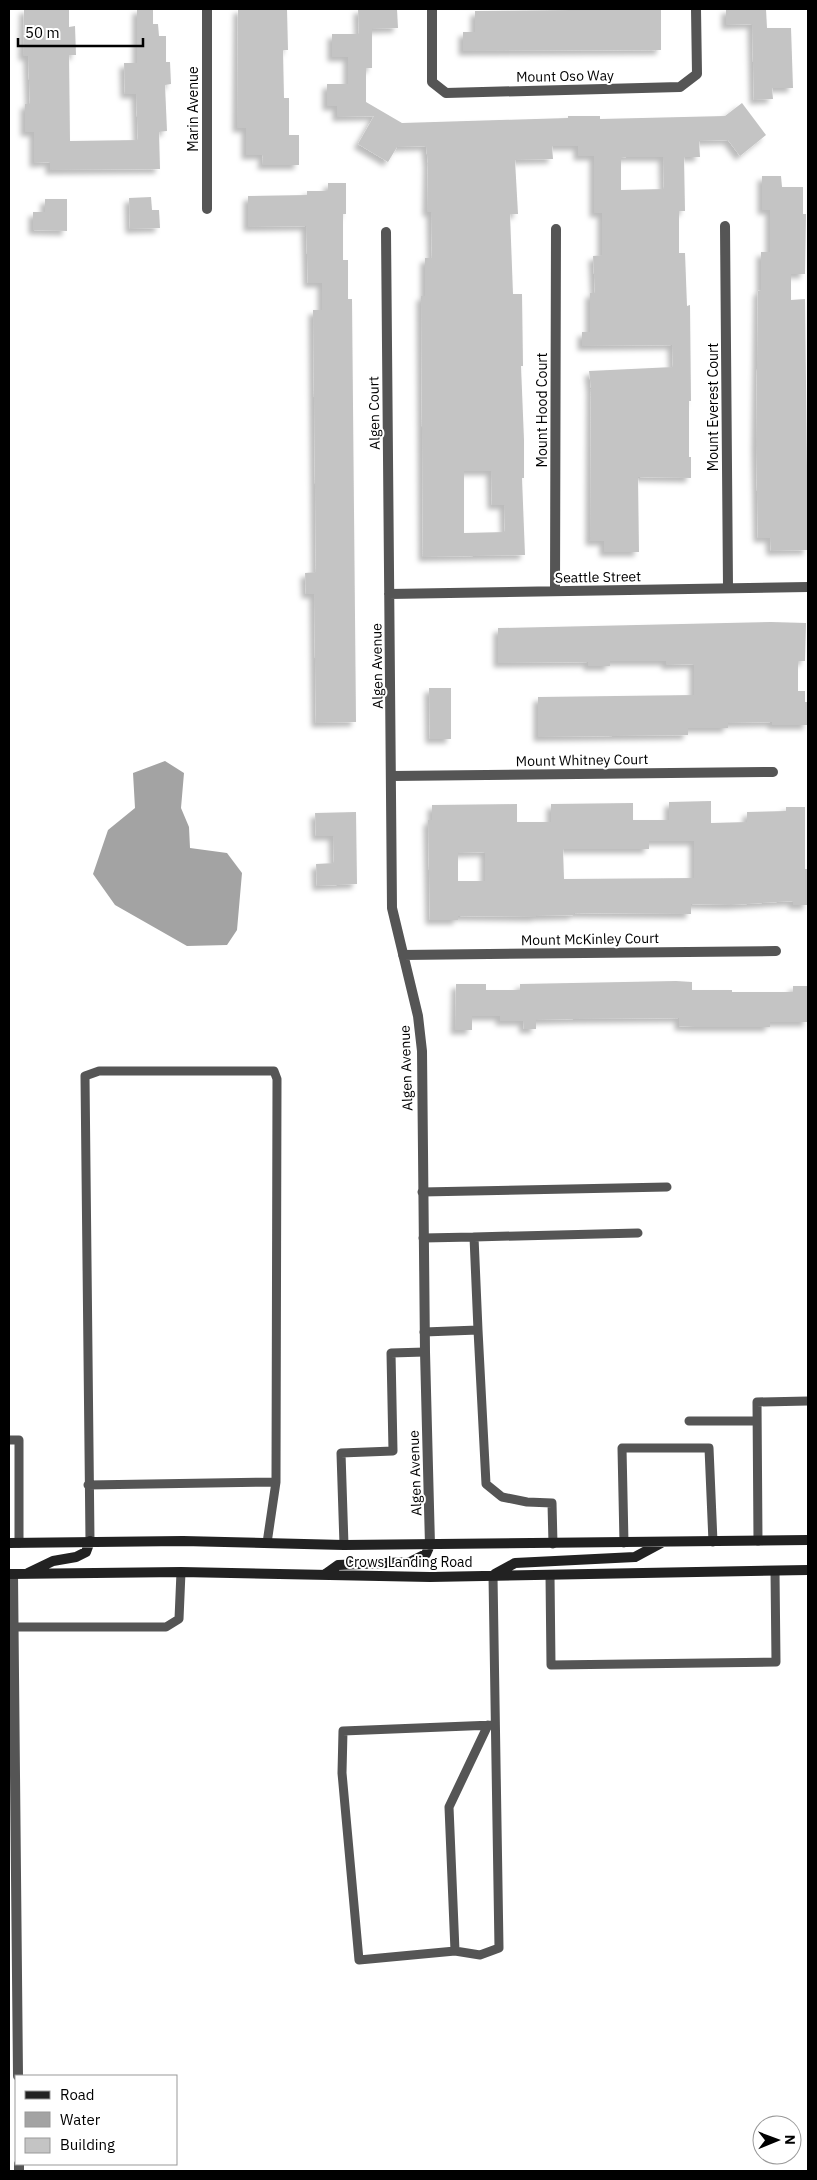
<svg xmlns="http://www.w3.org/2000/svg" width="817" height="2180" font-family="'IBM Plex Sans',sans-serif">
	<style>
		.water { fill: #a3a3a3 }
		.building { fill: #c4c4c4; fill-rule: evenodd; filter: url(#shadow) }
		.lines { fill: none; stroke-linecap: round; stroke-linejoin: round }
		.lane { stroke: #555; stroke-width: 9 }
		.street { stroke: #555; stroke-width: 10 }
		.secondary { stroke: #222; stroke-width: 10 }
		.labels { text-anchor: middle; stroke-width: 4; stroke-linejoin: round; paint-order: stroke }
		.street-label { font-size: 14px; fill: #000; stroke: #fff }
	</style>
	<defs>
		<filter id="shadow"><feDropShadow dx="-4.5" dy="4.5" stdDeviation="2.5" flood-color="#0004"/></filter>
	</defs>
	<rect width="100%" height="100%" fill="#fff"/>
	<!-- water -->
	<path class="water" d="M165,761L184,773L181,808L189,827L190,848L227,853L242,873L237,930L227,945L187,946L115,905L93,874L108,830L135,808L133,773Z"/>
	<!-- building -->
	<path class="building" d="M24,9H69V27L75,26L76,55H69L70,141L138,140L136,94H125L124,63H137V9H153V24H158L159,36H166V62H170L171,84L165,85L167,131L159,132L160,169L50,170V162L34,163V132H25V104H30L28,56H23Z
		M238,9H287L288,50H283L284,98H289V135H299V165H262L263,155H246V128H237Z
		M358,9H397L398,28L372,29V68H366V102L402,123L568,118V116H600V119L725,116L742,103L766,135L740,156L728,140L699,141L700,157H684L685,211H679V253H685L687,306L690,305L691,401H689V457H691V478L638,477L639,552H604V541H590L591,388L589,371L673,367L672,345L582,346V332H590V293H595L593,256L602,255V213H594V156H578V146H552L553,159L515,160L518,214H510L513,294H522L523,366H521L524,440V478H522L525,555L423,557L421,296H425V258H432L431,212H427L428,163L426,146L397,147L388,162L358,144L374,116L337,117V106H327V84H348V57H332V34H359ZM626,157H663L664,189L621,190V158ZM464,471H491L492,505H504L505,532L464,533Z
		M661,9V50L463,51V32H475V11Z
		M726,9H766L767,28H791L793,88H772L773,99L754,100L752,24L726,25Z
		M762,176H781L782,187H803V214H806L805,274H791V300L805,299L808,550L771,551L770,538H758L756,445L758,291L761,290V252H770V210H762Z
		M328,183H346V214H343V260H348V299H352L356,722L316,723L314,594H306L305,573L316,572L313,310H322V283H308L306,226L248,227V196L307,195V191H328Z
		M151,197L152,210H159L160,228L130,229L129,198Z
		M45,199H67V231L33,230V212H45Z
		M771,622L806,623L805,661H798V691H805V702H808V725H772V722L728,723V728H688V735L538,737V697L694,695V664L666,665V661H610V666H588V662L498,663V628Z
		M429,688H451V739H430Z
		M711,801V823L747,822V812L786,811V807H805V869H808V905H793V901L731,905L691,904V914L574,913V915L536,916V917L458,916V920H430L428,820H432V805L517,804V822H551V804L633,803V820H669V802ZM649,841H694V878L564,879L563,849H649ZM485,852V881H458V853Z
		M356,812L357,884L317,886L316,864L334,863L333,836H316L315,813Z
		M676,981L692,982V990H732V992H793V986H808V1022H770V1027H695L679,1026V1018L574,1019L536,1020V1029H524L523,1021H500V1016H472V1030H455L456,984H486V990H520V984Z"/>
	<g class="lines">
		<!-- lane -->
		<path class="lane" d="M422,1192L667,1187
			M474,1237L638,1233
			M423,1238L474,1237L478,1330
			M424,1332L478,1330L486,1484L502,1497L527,1502L552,1503L553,1544
			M689,1421H757
			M9,1440H19V1543
			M88,1485L276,1482
			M90,1541L85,1076L99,1071H274L277,1079L276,1482L267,1543
			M758,1541L757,1402L808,1401
			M624,1543L622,1448H709L713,1542
			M344,1545L341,1453L393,1451L391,1353L425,1352
			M550,1575L551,1665L776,1662L775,1571
			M9,1627H166L179,1619L181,1572
			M488,1725L449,1807L455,1951L480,1955L499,1948L493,1576
			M455,1951L359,1960L342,1773L343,1731L493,1725"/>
		<!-- street -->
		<path class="street" d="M207,9V209
			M432,9V82L446,93L680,87L697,74L696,9
			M725,226L728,587
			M386,232L392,908L418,1016L422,1051L425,1352L430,1545
			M555,591L556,229
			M389,594L808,587
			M392,776L773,772
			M403,955L776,951
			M13,1574L18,2076
			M19,2164V2171"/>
		<!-- secondary -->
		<path class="secondary" d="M9,1543L183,1541L344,1545L808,1540
			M28,1573L53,1561L76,1557L86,1552L90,1541
			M9,1574L181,1572L430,1577L808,1570
			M495,1574L515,1563L635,1557L661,1543
			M324,1575L338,1565L410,1562L426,1554L430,1545"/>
	</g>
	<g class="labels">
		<!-- street labels -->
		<g class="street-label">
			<text transform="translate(565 76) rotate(-1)" y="5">Mount Oso Way</text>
			<text transform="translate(193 109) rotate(-90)" y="5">Marin Avenue</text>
			<text transform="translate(713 407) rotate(-90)" y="5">Mount Everest Court</text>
			<text transform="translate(542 410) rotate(-90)" y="5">Mount Hood Court</text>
			<text transform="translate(374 413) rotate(-91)" y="5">Algen Court</text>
			<text transform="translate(598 577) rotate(-1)" y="5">Seattle Street</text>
			<text transform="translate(377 666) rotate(-91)" y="5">Algen Avenue</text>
			<text transform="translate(582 760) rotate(-1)" y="5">Mount Whitney Court</text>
			<text transform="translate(590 939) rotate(-1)" y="5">Mount McKinley Court</text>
			<text transform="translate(406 1068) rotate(-92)" y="5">Algen Avenue</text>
			<text transform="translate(415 1473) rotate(-92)" y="5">Algen Avenue</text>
			<text x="409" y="1567">Crows Landing Road</text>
		</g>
	</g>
	<!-- border -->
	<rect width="817" height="2180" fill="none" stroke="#000000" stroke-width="20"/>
	<!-- legend -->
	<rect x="15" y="2075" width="162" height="90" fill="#ffffff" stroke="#999999"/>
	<rect x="25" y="2091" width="25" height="8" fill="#222222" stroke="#999999"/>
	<text x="60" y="2100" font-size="15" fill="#000000">Road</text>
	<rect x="25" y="2112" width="25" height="15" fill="#a3a3a3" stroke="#999999"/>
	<text x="60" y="2125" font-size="15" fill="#000000">Water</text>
	<rect x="25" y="2138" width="25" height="15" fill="#c4c4c4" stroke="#999999"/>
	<text x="60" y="2150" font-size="15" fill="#000000">Building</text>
	<!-- north arrow -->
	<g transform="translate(777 2140) rotate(89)"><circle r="24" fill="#ffffff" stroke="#999999"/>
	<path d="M0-4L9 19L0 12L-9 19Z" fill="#000000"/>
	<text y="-8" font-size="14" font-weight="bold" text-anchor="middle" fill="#000000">N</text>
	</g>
	<!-- scale -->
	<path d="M18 38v8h125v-8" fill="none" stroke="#000000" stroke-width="2.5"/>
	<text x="25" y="38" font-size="15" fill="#000000" stroke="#ffffff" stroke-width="4" paint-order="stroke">50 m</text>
</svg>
